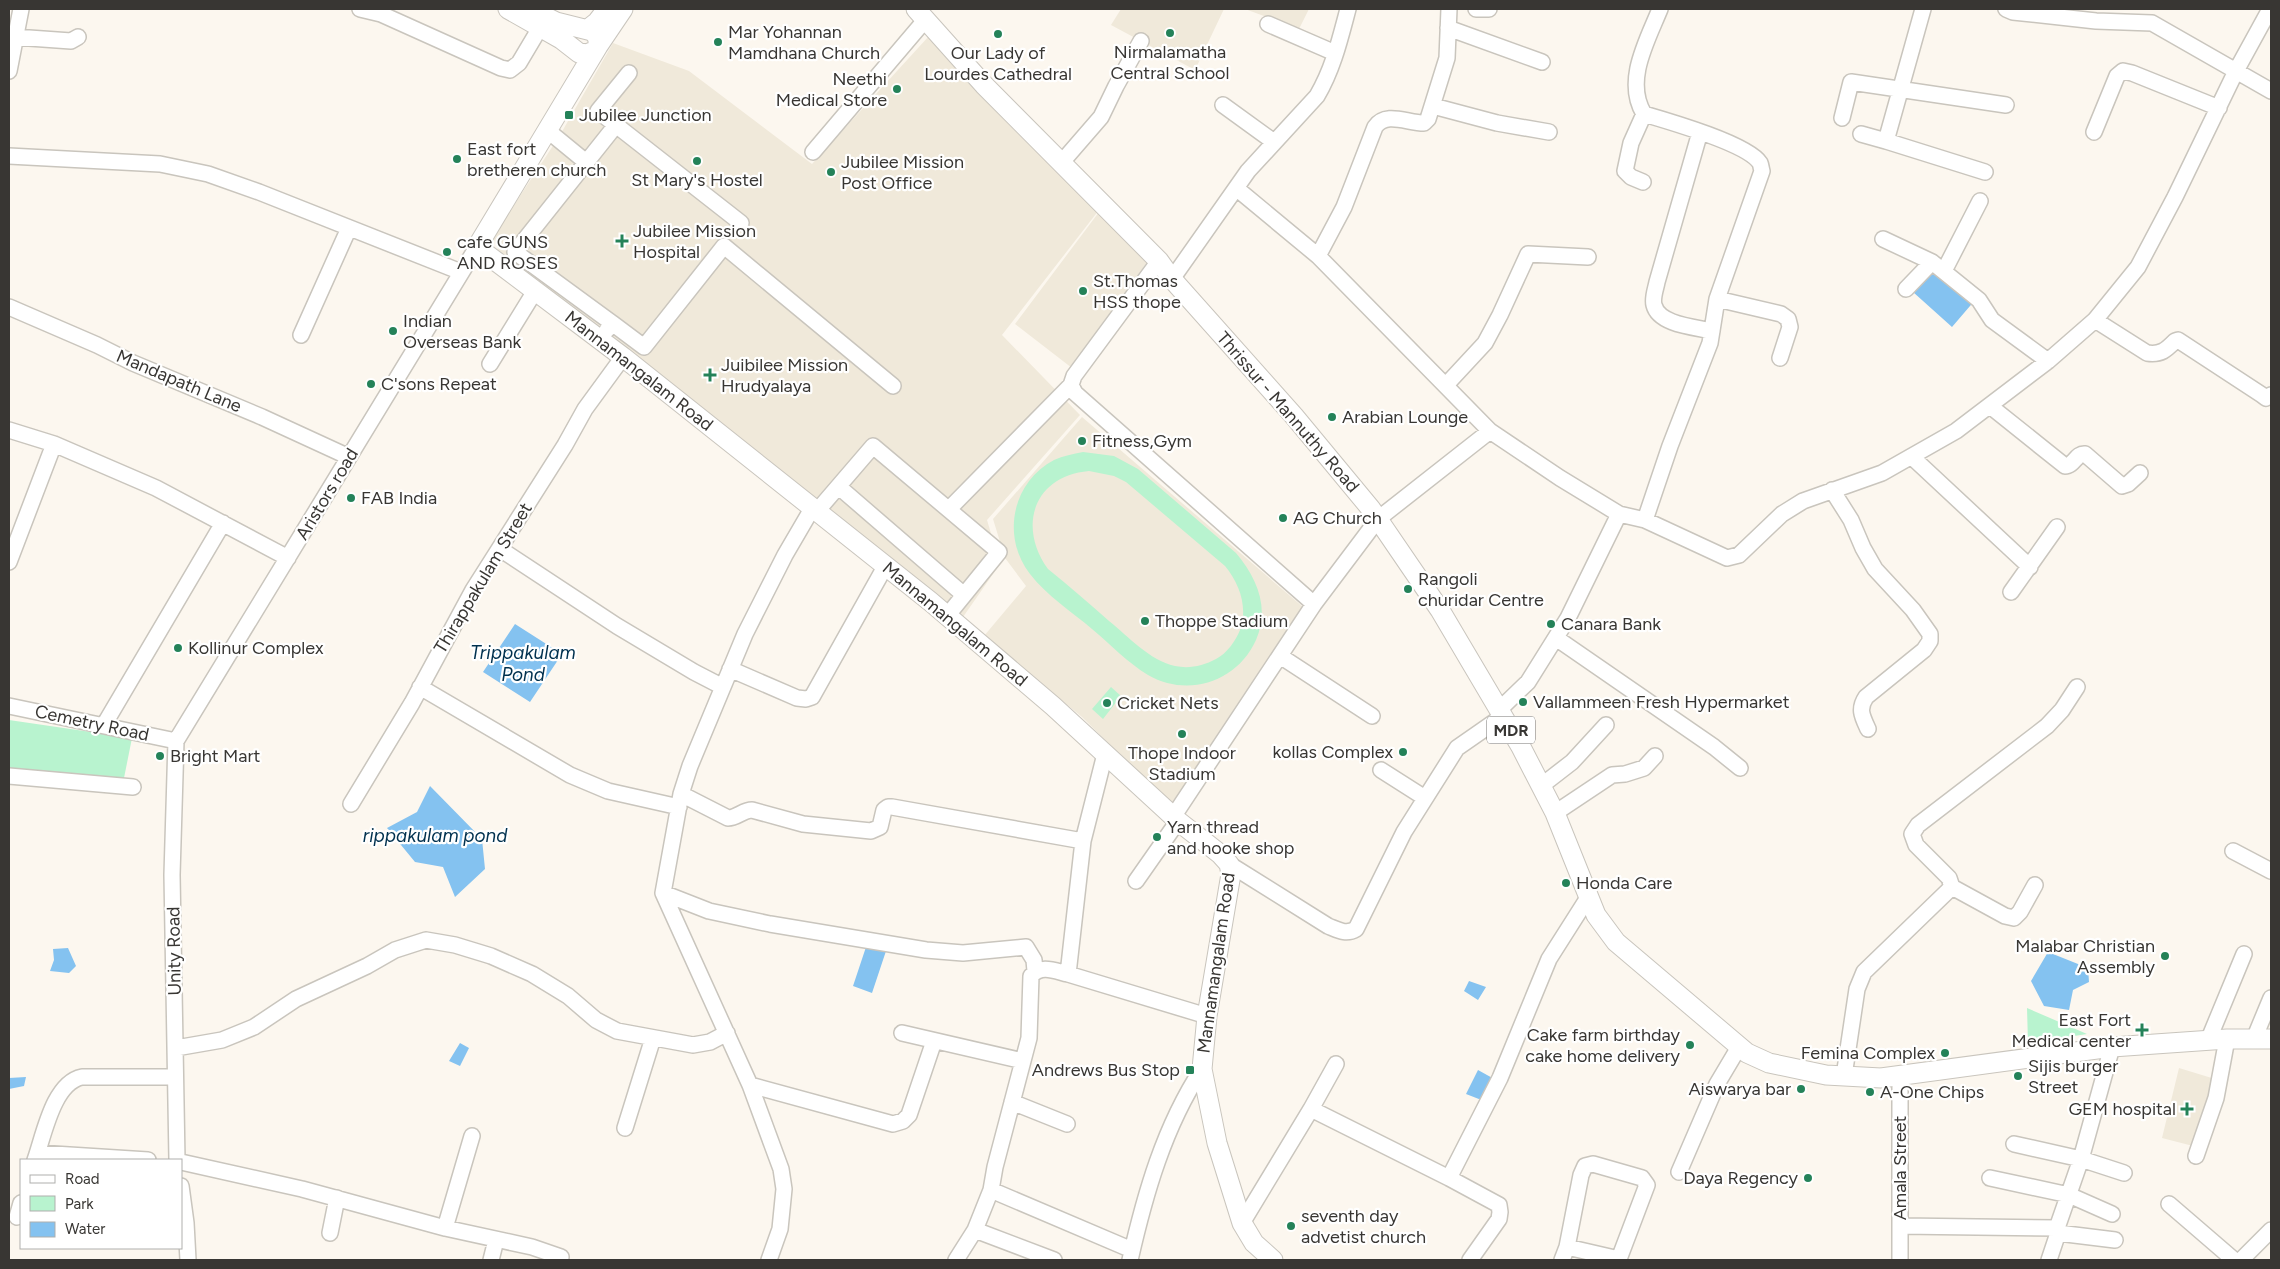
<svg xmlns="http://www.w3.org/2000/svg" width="2280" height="1269" font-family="Figtree,sans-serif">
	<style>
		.built { fill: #f0e9da }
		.green { fill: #b8f3cf; fill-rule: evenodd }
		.water { fill: #84c2f0 }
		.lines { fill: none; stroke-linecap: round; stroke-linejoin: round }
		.minor-casing { stroke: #c9c5bd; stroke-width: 18 }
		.major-casing { stroke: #c9c5bd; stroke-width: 21 }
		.minor { stroke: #fff; stroke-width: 15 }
		.major { stroke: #fff; stroke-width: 19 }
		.poi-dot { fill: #248259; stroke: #fff; stroke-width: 2 }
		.labels { text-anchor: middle; stroke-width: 4.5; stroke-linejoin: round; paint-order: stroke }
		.shield { fill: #fff; stroke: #747270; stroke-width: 1 }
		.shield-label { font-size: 16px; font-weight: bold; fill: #383633 }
		.poi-label { font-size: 18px; fill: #383633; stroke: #fff; text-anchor: start }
		.street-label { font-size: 18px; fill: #383633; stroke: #fff }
		.water-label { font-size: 19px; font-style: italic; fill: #00314f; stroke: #fff }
	</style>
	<rect width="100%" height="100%" fill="#fcf7ef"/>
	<!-- built -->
	<path class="built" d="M1121,9H1224L1195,70L1111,25Z
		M1245,9H1309L1299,29Z
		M929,36L1099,210L1002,335L1080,415L987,520L1000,564L963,617L790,478L500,254L493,237L560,135L613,43L689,71L812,164Z
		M1099,212L1150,258L1072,368L1015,324Z
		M1082,417L1303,607L1172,806L1082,717L984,636L1026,586L1005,558L993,519Z
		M2179,1068L2215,1079L2193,1146L2162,1138Z"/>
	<!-- green -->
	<path class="green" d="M1083,452L1114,456L1138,469L1236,553C1257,578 1270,608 1256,640C1237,682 1188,698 1148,675C1128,663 1110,644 1092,629C1072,612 1046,595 1030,574C1001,537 1012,482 1054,460C1063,456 1073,454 1083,452ZM1089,471L1114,476L1126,482L1225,566C1240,584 1248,608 1240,630C1235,642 1227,653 1216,659C1203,666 1189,669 1175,666C1149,660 1129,637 1109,621C1089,603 1069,586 1048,569C1017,526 1034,476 1089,471Z
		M1111,687L1121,696L1103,719L1092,709Z
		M9,720L132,738L124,778L9,769Z
		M2027,1008L2087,1034L2028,1043Z"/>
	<!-- water -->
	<path class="water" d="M1936,266L1976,299L1952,327L1913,292Z
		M515,624L562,654L530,702L483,672Z
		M430,786L482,839L485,869L455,897L443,867L415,862L387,828L417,812Z
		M866,947L886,951L872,993L853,986Z
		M68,948L76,966L69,973L50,971L54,960L53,949Z
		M2048,952L2088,968L2089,982L2073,990L2069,1010L2044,1006L2031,981Z
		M1469,981L1486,987L1478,1000L1464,991Z
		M460,1043L469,1048L460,1066L449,1061Z
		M1478,1070L1496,1080L1484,1101L1466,1094Z
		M26,1077L24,1086L9,1089V1078Z"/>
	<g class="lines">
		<!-- minor casing -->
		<g class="minor-casing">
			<path id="minor" d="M360,9L381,14
				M382,9L381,14L501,68L510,70L519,63L541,26
				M1476,9H1489
				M2006,9L2013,12L2096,21L2152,23L2271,91
				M1268,24L1335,53
				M1448,28L1542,62
				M15,37L71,41L78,37
				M9,71L21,9
				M629,73L598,111L741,223
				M1223,105L1274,142
				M1433,106L1497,123L1549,132
				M1842,118L1851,82L2006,105
				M547,130L586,162
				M1700,132L1657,282C1656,288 1652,298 1654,305C1659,325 1695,327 1712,331
				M2094,132L2117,76L2123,71L2132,73L2219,108
				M1861,134L1886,141L1923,9
				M1886,141L1985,172
				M813,152L926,19
				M9,156L160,164L208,174L259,192L461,272
				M1062,162L1101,117L1116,86L1141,41
				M1643,182L1631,177L1625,171L1631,143L1644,114
				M1236,188L1318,256L1490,431L1560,478L1619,514L1645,520L1727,558L1739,555L1782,514L1803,501L1882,473L1956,431L2048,361L2095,320L2138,267L2175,197L2236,71L2270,9
				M1883,239L1932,262L1979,300L1992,320L2048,361
				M1318,256L1344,207L1375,127C1386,111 1407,123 1424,123L1428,119L1447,58L1449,9
				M1159,261L1074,376L1071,385L1075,393L1314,604
				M1944,271L1980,201
				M1172,279L1248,171L1317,96C1333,69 1340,39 1348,9
				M1906,289L1932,262
				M1717,299L1781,314L1788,319L1790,327L1780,358
				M9,307L97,345L133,363L262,417L349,457
				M2095,320L2147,353C2161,355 2166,350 2175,341L2178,340L2262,395L2266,398L2271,395
				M612,323L644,347L724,246L893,386
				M607,330L612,323L515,252L616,125
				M301,335L349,228
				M490,364L535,291
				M1446,385L1485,343L1500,315L1528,254L1588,257
				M1990,406L2065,466C2074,466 2076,453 2085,454L2122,486L2128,484L2140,473
				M9,430L54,444L156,488L288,558
				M1912,457L2030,567
				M839,487L964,595
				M1832,490L1851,520L1863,548L1875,569L1913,610L1930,634V641L1924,650L1866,697C1858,709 1862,716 1868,729
				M949,509L1071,385
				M818,510L873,446L999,552L947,616
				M1645,520L1670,446L1710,343L1717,299L1762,171C1761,168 1761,165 1760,163C1748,144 1668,121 1644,114C1624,81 1647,41 1660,9
				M500,549L617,626L694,672L723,687
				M9,562L54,444
				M2011,592L2057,527
				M1556,638L1714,747L1740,768
				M1280,656L1372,716
				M730,669L797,698L806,699L812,697L886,565
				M420,687L570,775L608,791L679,807
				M9,706L176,741
				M1499,710L1528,682L1568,618L1619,514
				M104,725L223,523
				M1105,754L1083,841L1068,974L1207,1016
				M1381,770L1425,798
				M9,776L133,787
				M1541,786L1572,762L1606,725
				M681,794L728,818C737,818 743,810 752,810L803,824L871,831L880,827L884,810L888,807H892L1083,841
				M351,804L412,703L473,590L565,445L585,409L623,357
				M1555,813L1612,775L1625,774L1644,768L1655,756
				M1173,817L1314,604L1378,519L1490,431
				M2233,851L2271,871
				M1229,864L1328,926C1338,930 1346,935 1356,929L1404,832L1457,748L1503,716
				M1136,881L1178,821
				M1952,887L2005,916L2014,918L2020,912L2035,885
				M663,893L709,911L770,924L926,950L963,953L1026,947L1034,960L1035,971
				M902,1033L1023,1061
				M2254,1039L2271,998
				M2208,1041L2244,954
				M2112,1047L2081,1159L2057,1228L2058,1233L2115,1240
				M176,1048L222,1040L254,1027L296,999L367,966L395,950L426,940L455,945L491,956L532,974L568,996L596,1020L617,1031L693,1045L710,1042L727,1033
				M1844,1076L1857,989L1864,972L1952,887L1949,878L1916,845L1912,834L1918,825L2047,726L2062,710L2077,687
				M750,1085L893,1124L903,1121L909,1115L932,1047
				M1012,1102L1067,1124
				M1311,1109L1336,1064
				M625,1128L653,1038
				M2014,1144L2081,1159L2124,1173
				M38,1153L148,1160
				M2196,1156L2216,1098L2227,1039
				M35,1160C44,1135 53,1083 82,1077H175
				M177,1160L172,875L176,741L477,247
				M181,1162L302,1189L445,1228L532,1247L561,1257
				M1679,1172L1717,1084L1739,1047
				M1449,1178L1499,1205L1500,1212L1499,1219L1470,1260
				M1990,1178L2069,1195L2112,1214
				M181,1186L186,1223L188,1260
				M991,1190L1132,1250
				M2169,1204L2234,1260
				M17,1217L21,1203
				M1242,1223L1311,1109L1449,1178L1500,1078L1549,959L1589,896
				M1901,1226L2057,1228
				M445,1228L472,1136
				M975,1230L1054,1260
				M330,1233L337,1198
				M491,1260L496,1240
				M769,1260L780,1229L784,1189L781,1169L750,1085L663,893L681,794L690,766L745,634L785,555L813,507
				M956,1260L975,1230L991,1190L995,1167L1029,1038L1031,976C1041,964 1055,971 1068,974
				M1130,1260C1145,1194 1164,1127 1202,1069
				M1562,1260L1567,1247L1581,1175L1585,1166L1593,1164L1642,1178L1647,1185L1619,1259L1567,1247
				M1900,1260V1076
				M2049,1260L2058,1233
				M2241,1260L2271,1230"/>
		</g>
		<!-- major casing -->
		<g class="major-casing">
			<path id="major" d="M508,9L561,39L579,53L587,54L594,51
				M530,9L556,22L592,31L598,37V46L477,247L623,357L931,602L1053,706L1178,821L1220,854L1229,864L1231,874L1207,1016L1202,1069L1217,1143L1242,1223L1254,1243L1273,1260
				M916,9L984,85L1159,261L1172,279L1294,416L1371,509L1440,610L1521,747L1555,813L1596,915L1616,942L1747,1053L1769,1063L1826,1075L1881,1078L2112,1047L2227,1039H2271
				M588,29L597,22L607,9
				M598,46L623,9"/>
		</g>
		<!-- minor -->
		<use href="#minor" class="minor"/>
		<!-- major -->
		<use href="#major" class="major"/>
	</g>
	<!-- markers -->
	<g class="poi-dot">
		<circle cx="1170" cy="33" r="5"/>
		<circle cx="998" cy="34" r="5"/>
		<circle cx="718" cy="42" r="5"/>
		<circle cx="897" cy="89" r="5"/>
		<rect x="564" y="110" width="10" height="10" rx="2.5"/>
		<circle cx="457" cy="159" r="5"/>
		<circle cx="697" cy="161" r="5"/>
		<circle cx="831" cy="172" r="5"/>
		<path d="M619.5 233.5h5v5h5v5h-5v5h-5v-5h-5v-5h5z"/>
		<circle cx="447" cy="252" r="5"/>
		<circle cx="1083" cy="291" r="5"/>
		<circle cx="393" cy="331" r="5"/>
		<path d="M707.5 367.5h5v5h5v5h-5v5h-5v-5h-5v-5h5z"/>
		<circle cx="371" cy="384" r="5"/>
		<circle cx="1332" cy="417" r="5"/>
		<circle cx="1082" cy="441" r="5"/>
		<circle cx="351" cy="498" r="5"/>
		<circle cx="1283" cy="518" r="5"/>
		<circle cx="1408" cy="589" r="5"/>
		<circle cx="1145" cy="621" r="5"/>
		<circle cx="1551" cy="624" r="5"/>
		<circle cx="178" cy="648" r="5"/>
		<circle cx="1523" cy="702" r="5"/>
		<circle cx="1107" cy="703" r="5"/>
		<circle cx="1182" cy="734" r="5"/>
		<circle cx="1403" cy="752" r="5"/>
		<circle cx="160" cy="756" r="5"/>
		<circle cx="1157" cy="837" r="5"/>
		<circle cx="1566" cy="883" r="5"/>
		<circle cx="2165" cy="956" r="5"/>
		<path d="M2139.5 1022.5h5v5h5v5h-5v5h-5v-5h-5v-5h5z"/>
		<circle cx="1690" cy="1045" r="5"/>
		<circle cx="1945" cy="1053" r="5"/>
		<rect x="1185" y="1065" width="10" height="10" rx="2.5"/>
		<circle cx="2018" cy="1076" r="5"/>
		<circle cx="1801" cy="1089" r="5"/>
		<circle cx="1870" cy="1092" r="5"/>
		<path d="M2184.5 1101.5h5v5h5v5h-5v5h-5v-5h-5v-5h5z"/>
		<circle cx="1808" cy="1178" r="5"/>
		<circle cx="1291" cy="1226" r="5"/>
	</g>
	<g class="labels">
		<!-- shield labels -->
		<rect class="shield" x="1487" y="716.5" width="48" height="27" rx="4"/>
		<g class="shield-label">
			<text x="1511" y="736">MDR</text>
		</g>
		<!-- poi labels -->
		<g class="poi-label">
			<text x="728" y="38">Mar Yohannan<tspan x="728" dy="21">Mamdhana Church</tspan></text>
			<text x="1170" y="58" text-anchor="middle">Nirmalamatha<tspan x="1170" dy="21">Central School</tspan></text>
			<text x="998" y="59" text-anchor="middle">Our Lady of<tspan x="998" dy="21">Lourdes Cathedral</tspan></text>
			<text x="887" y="85" text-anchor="end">Neethi<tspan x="887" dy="21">Medical Store</tspan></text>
			<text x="579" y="121">Jubilee Junction</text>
			<text x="467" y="155">East fort<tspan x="467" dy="21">bretheren church</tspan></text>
			<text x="841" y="168">Jubilee Mission<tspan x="841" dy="21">Post Office</tspan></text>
			<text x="697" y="186" text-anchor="middle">St Mary's Hostel</text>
			<text x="633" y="237">Jubilee Mission<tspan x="633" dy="21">Hospital</tspan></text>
			<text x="457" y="248">cafe GUNS<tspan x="457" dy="21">AND ROSES</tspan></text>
			<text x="1093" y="287">St.Thomas<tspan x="1093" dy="21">HSS thope</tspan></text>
			<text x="403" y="327">Indian<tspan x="403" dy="21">Overseas Bank</tspan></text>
			<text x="721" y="371">Juibilee Mission<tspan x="721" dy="21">Hrudyalaya</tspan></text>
			<text x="381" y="390">C'sons Repeat</text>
			<text x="1342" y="423">Arabian Lounge</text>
			<text x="1092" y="447">Fitness,Gym</text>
			<text x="361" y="504">FAB India</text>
			<text x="1293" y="524">AG Church</text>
			<text x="1418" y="585">Rangoli<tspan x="1418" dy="21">churidar Centre</tspan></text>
			<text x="1155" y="627">Thoppe Stadium</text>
			<text x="1561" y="630">Canara Bank</text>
			<text x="188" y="654">Kollinur Complex</text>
			<text x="1533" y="708">Vallammeen Fresh Hypermarket</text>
			<text x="1117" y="709">Cricket Nets</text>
			<text x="1393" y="758" text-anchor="end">kollas Complex</text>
			<text x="1182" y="759" text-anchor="middle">Thope Indoor<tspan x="1182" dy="21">Stadium</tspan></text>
			<text x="170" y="762">Bright Mart</text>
			<text x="1167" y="833">Yarn thread<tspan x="1167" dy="21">and hooke shop</tspan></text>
			<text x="1576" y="889">Honda Care</text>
			<text x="2155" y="952" text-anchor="end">Malabar Christian<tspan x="2155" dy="21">Assembly</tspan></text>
			<text x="2131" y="1026" text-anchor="end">East Fort<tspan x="2131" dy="21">Medical center</tspan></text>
			<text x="1680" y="1041" text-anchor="end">Cake farm birthday<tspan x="1680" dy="21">cake home delivery</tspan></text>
			<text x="1935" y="1059" text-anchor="end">Femina Complex</text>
			<text x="2028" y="1072">Sijis burger<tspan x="2028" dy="21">Street</tspan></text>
			<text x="1180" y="1076" text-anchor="end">Andrews Bus Stop</text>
			<text x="1791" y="1095" text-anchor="end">Aiswarya bar</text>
			<text x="1880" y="1098">A-One Chips</text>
			<text x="2176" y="1115" text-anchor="end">GEM hospital</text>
			<text x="1798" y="1184" text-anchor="end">Daya Regency</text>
			<text x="1301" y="1222">seventh day<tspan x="1301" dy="21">advetist church</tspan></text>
		</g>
		<!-- street labels -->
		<g class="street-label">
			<text transform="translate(639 371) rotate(38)" y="6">Mannamangalam Road</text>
			<text transform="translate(179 381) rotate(23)" y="6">Mandapath Lane</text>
			<text transform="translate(1288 412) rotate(49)" y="6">Thrissur - Mannuthy Road</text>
			<text transform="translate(327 494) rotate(-59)" y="6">Aristors road</text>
			<text transform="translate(483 578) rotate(-59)" y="6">Thirappakulam Street</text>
			<text transform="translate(955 624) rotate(40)" y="6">Mannamangalam Road</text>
			<text transform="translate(92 723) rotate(12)" y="6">Cemetry Road</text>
			<text transform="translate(174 951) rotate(-91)" y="6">Unity Road</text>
			<text transform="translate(1216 963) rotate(-82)" y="6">Mannamangalam Road</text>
			<text transform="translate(1900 1168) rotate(-90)" y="6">Amala Street</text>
		</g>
		<!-- water labels -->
		<g class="water-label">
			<text x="523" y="659">Trippakulam<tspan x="523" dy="22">Pond</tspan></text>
			<text x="435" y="842">rippakulam pond</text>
		</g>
	</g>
	<!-- border -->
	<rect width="2280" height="1269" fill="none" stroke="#383633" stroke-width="20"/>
	<!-- legend -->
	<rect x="20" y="1159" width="162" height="90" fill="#ffffff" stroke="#afafad"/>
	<rect x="30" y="1175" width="25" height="8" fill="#ffffff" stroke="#afafad"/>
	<text x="65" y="1184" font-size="15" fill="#383633">Road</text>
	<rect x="30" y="1196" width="25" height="15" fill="#b8f3cf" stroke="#afafad"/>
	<text x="65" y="1209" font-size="15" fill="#383633">Park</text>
	<rect x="30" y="1222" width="25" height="15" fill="#84c2f0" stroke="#afafad"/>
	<text x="65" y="1234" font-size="15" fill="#383633">Water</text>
</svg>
